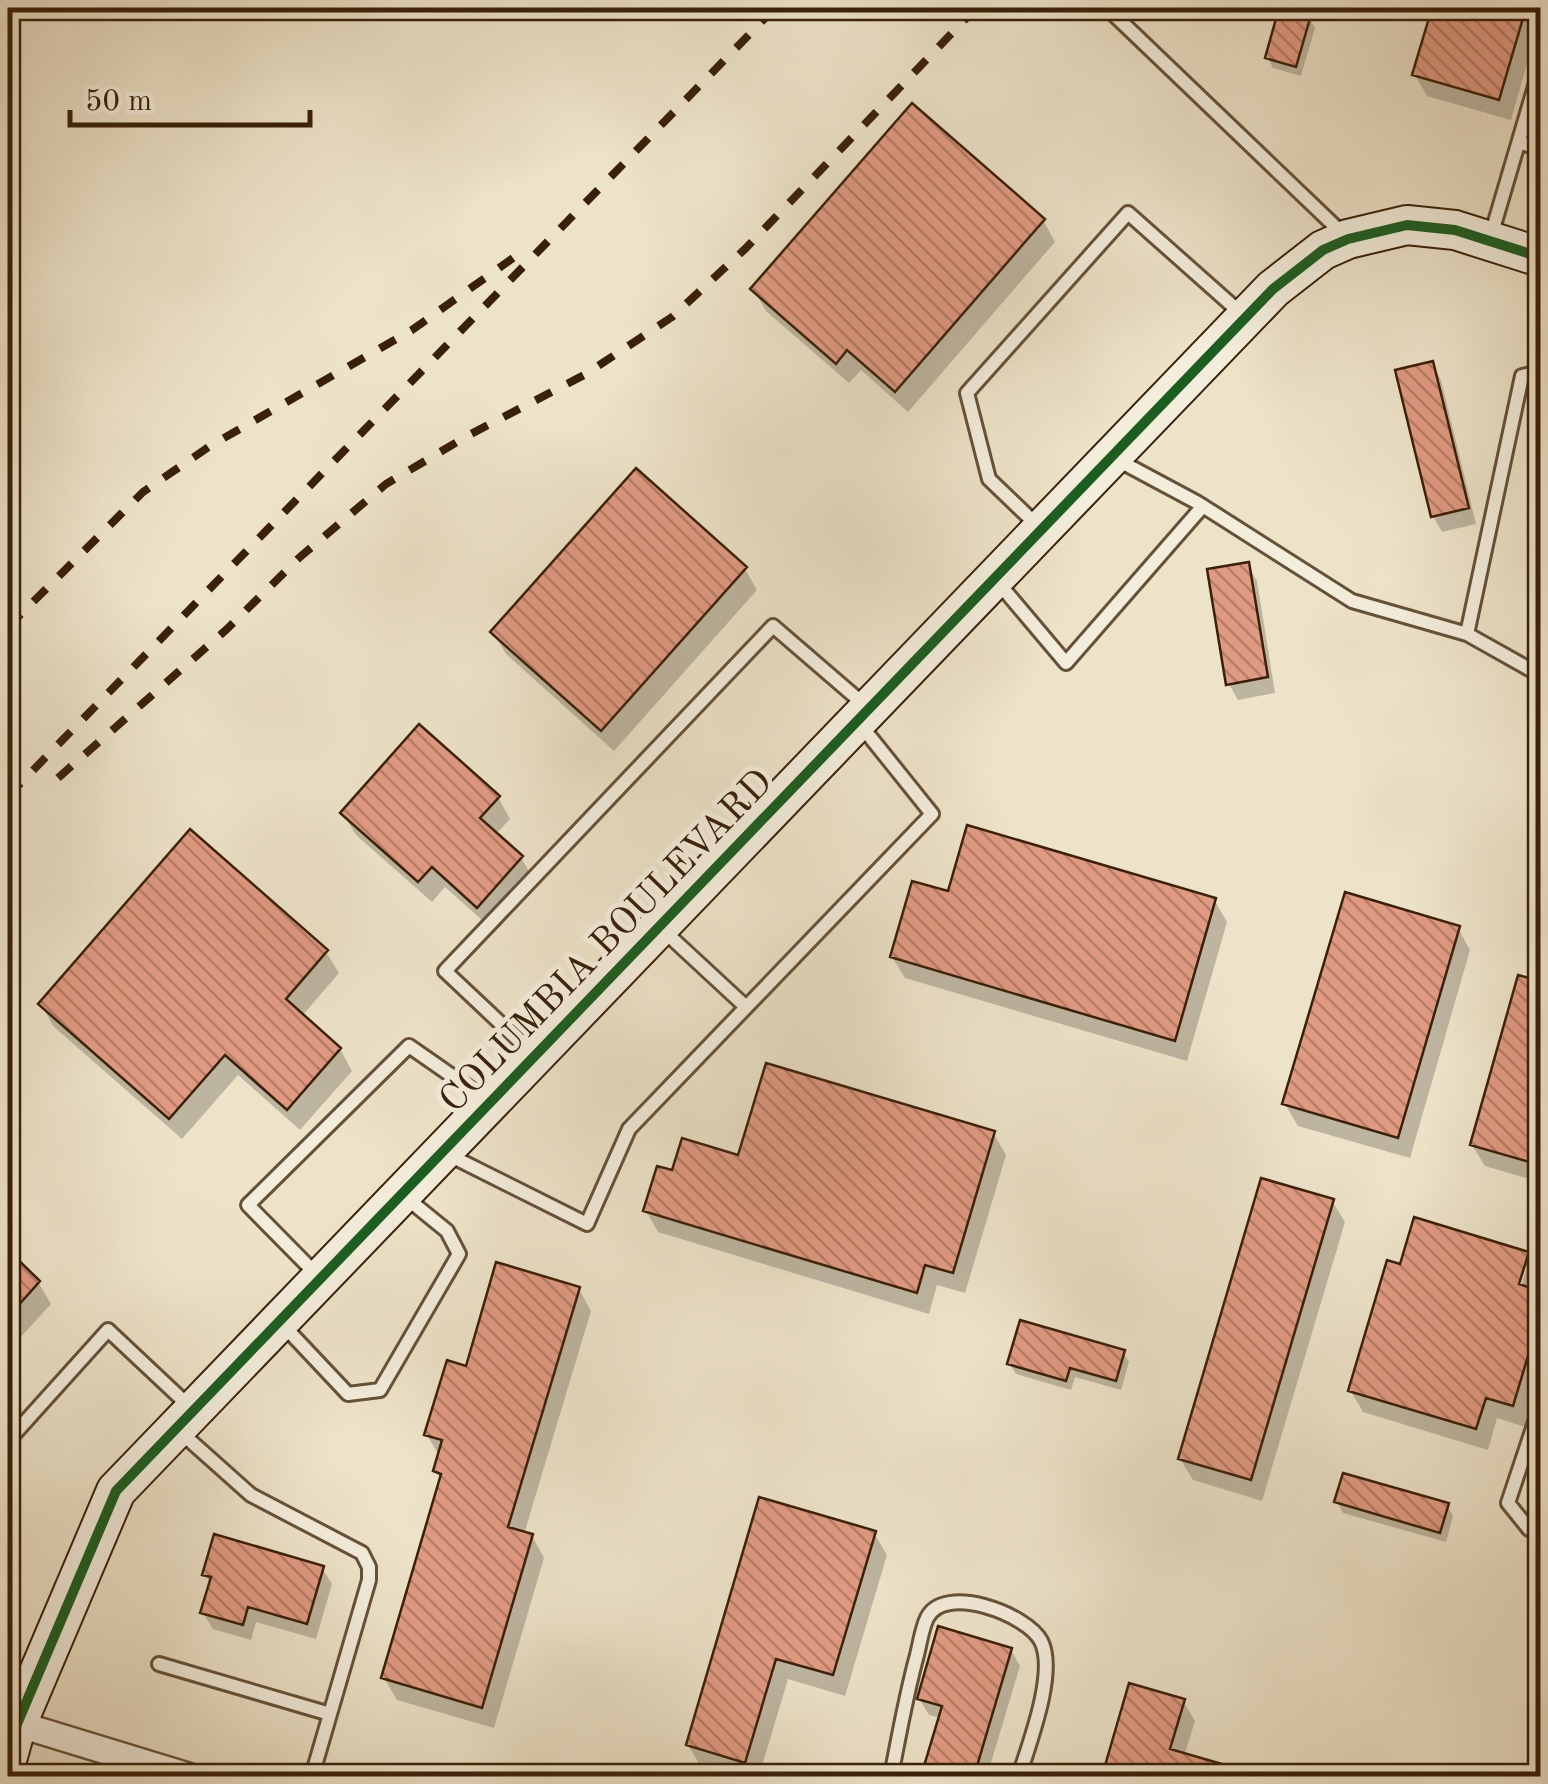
<svg xmlns="http://www.w3.org/2000/svg" width="1548" height="1784" font-family="'Old Standard TT',serif">
	<style>
		.shadow { fill: #0003; fill-rule: evenodd }
		.building { fill: url(#building-back-hatch); stroke: #392008; stroke-width: 2.5 }
		.lines { fill: none; stroke-linecap: round; stroke-linejoin: round }
		.lane-casing { stroke: #665138; stroke-width: 18 }
		.street-casing { stroke: #665138; stroke-width: 30 }
		.secondary-casing { stroke: #392008; stroke-width: 42 }
		.lane { stroke: #f3eddc; stroke-width: 12 }
		.street { stroke: #f3eddc; stroke-width: 25 }
		.secondary { stroke: #f3eddc; stroke-width: 38 }
		.rail { stroke: #392008; stroke-width: 8; stroke-dasharray: 18 18; stroke-linecap: butt }
		.cycleway-casing { stroke: #f3eddc; stroke-width: 16 }
		.cycleway { stroke: #1b5e20; stroke-width: 10 }
		.labels { text-anchor: middle; stroke-width: 10; stroke-linejoin: round; paint-order: stroke }
		.street-label { font-size: 38px; fill: #392008; stroke: #f3eddc }
	</style>
	<defs>
		<pattern id="building-back-hatch" width="6" height="6" patternUnits="userSpaceOnUse" patternTransform="scale(2.5)"><rect width="6" height="6" fill="#e19a82"/><path d="M-1 5l2 2M0 0l6 6M5-1l2 2" fill="none" stroke="#b77d68"/></pattern>
	</defs>
	<rect width="100%" height="100%" fill="#ede3c9"/>
	<filter id="stains"><feTurbulence type="fractalNoise" baseFrequency=".002" numOctaves="4"/><feColorMatrix values="0 0 0 0 .2 0 0 0 0 .09 0 0 0 0 .02 0 0 0 .5 -.17"/></filter>
	<radialGradient id="worn" r=".72"><stop offset=".6" stop-color="#630" stop-opacity="0"/><stop offset="1" stop-color="#630" stop-opacity=".3"/></radialGradient>
	<!-- shadow -->
	<path class="shadow" d="M1434,8H1540V18L1511,120L1427,96L1415,75Z
		M1309,17L1315,28L1301,76L1273,68L1268,58Z
		M1043,220L1055,242L908,412L861,370L849,383L766,311L753,289Z
		M1432,364L1441,380L1476,524L1442,532L1433,516Z
		M1247,565L1257,581L1275,693L1238,700L1229,684Z
		M745,569L757,590L614,751L506,654L493,632Z
		M498,797L510,819L495,835L521,858L534,879L491,928L445,887L432,902L356,835L343,814Z
		M950,894L1215,901L1227,922L1187,1061L905,978L892,957Z
		M1458,928L1470,950L1410,1158L1298,1126L1285,1104Z
		M326,952L339,973L302,1016L340,1049L352,1071L300,1130L238,1075L182,1139L53,1026L41,1004Z
		M1520,978L1540,984V1182L1485,1166L1472,1145Z
		M994,1134L1006,1155L965,1293L937,1285L929,1314L658,1232L646,1211L674,1173L740,1158Z
		M1332,1201L1345,1222L1262,1501L1193,1480L1180,1459Z
		M8,1254L38,1282L51,1304L8,1351Z
		M1527,1254L1539,1276L1535,1292L1540,1293V1376L1525,1427L1497,1418L1488,1450L1363,1412L1350,1390L1401,1267ZM1521,1267H1527L1518,1297L1513,1295Z
		M579,1289L591,1311L524,1534L532,1536L544,1558L494,1728L397,1700L384,1678L442,1482L436,1471L440,1457L427,1435L467,1369Z
		M1123,1352L1129,1362L1121,1390L1075,1377L1071,1390L1016,1374L1010,1364Z
		M8,1372L17,1388L8,1398Z
		M1337,1502L1447,1505L1453,1516L1446,1542L1343,1513Z
		M874,1533L887,1555L845,1696L788,1679L759,1776H734L701,1767L688,1745Z
		M322,1568L332,1584L316,1639L256,1622L251,1640L213,1629L203,1613L211,1585L205,1574Z
		M1011,1650L1020,1666L987,1776H923L941,1718L929,1715L919,1698Z
		M1131,1686L1183,1701L1195,1721L1184,1756L1255,1776H1104Z"/>
	<!-- building -->
	<path class="building" d="M1279,8L1311,15L1296,67L1265,58Z
		M1432,8H1526L1499,100L1412,75Z
		M912,103L1045,219L895,392L847,350L836,364L750,289Z
		M1433,361L1469,508L1431,517L1395,370Z
		M636,468L747,567L601,731L490,632Z
		M1249,562L1268,677L1226,685L1207,569Z
		M419,724L500,796L480,818L523,856L477,908L432,867L418,882L340,813Z
		M967,825L1216,898L1175,1041L890,957L912,881L948,891Z
		M190,829L328,950L286,999L341,1048L287,1110L225,1055L169,1119L38,1004Z
		M1345,892L1460,926L1398,1138L1282,1104Z
		M1518,975L1540,981V1165L1470,1145Z
		M766,1063L995,1131L953,1273L925,1265L917,1293L643,1211L657,1166L672,1170L682,1138L738,1155Z
		M1261,1178L1334,1199L1251,1480L1178,1459Z
		M1414,1217L1529,1252L1519,1284L1540,1291V1316L1513,1406L1486,1398L1476,1429L1348,1391L1387,1260L1400,1264Z
		M8,1250L40,1281L8,1317Z
		M496,1262L580,1287L508,1527L533,1534L482,1708L381,1678L441,1474L433,1471L442,1440L424,1435L447,1360L466,1366Z
		M1020,1320L1125,1350L1116,1381L1070,1368L1066,1381L1007,1364Z
		M1343,1473L1449,1503L1440,1533L1334,1502Z
		M759,1497L876,1531L833,1675L776,1659L745,1763L686,1745Z
		M214,1534L324,1566L307,1624L248,1607L243,1625L200,1613L211,1577L202,1575Z
		M938,1626L1012,1648L974,1776H921L942,1706L917,1699Z
		M1129,1683L1185,1699L1170,1749L1239,1769L1238,1776H1102Z"/>
	<g class="lines">
		<!-- lane casing -->
		<g class="lane-casing">
			<path id="lane" d="M1107,8L1343,234
				M1519,142L1540,149
				M1490,239L1540,69
				M1540,372L1522,376L1467,634L1540,675
				M1114,458L1198,503L1352,601L1467,634
				M1040,528L989,479L967,393L1128,213L1244,316
				M996,580L1066,663L1203,506
				M664,931L746,1007
				M532,1053L445,971L773,626L867,707
				M447,1154L587,1224L629,1129L932,814L859,723
				M317,1275L248,1205L409,1046L488,1101
				M283,1325L348,1394L380,1390L459,1254L447,1231L404,1196
				M1540,1407L1508,1503L1529,1529L1540,1534
				M177,1429L251,1495L362,1553L369,1567V1580L312,1776
				M8,1441L108,1330L190,1407
				M159,1664L330,1714
				M891,1776C899,1736 906,1695 917,1655C920,1643 922,1628 927,1618C944,1583 1027,1614 1041,1641C1057,1672 1029,1744 1019,1776"/>
		</g>
		<!-- street casing -->
		<g class="street-casing">
			<path id="street" d="M8,1721L188,1776"/>
		</g>
		<!-- secondary casing -->
		<g class="secondary-casing">
			<path id="secondary" d="M8,1756L17,1724L116,1491L1273,289L1323,250L1348,239L1407,225L1455,230L1540,257"/>
		</g>
		<!-- lane -->
		<use href="#lane" class="lane"/>
		<!-- street -->
		<use href="#street" class="street"/>
		<!-- secondary -->
		<use href="#secondary" class="secondary"/>
		<!-- rail -->
		<path class="rail" d="M8,627L143,492L210,446L412,330L513,258
			M58,778L227,629L300,557L386,484L469,435L586,374L672,317L745,249L976,8
			M8,796L775,8"/>
		<!-- cycleway casing -->
		<g class="cycleway-casing">
			<path id="cycleway" d="M8,1756L17,1724L116,1491L1273,289L1323,250L1348,239L1407,225L1455,230L1540,257"/>
		</g>
		<!-- cycleway -->
		<use href="#cycleway" class="cycleway"/>
	</g>
	<g class="labels">
		<!-- street labels -->
		<g class="street-label">
			<text transform="translate(605 940) rotate(-46)" y="13">COLUMBIA BOULEVARD</text>
		</g>
	</g>
	<!-- margin -->
	<rect width="1548" height="1784" fill="none" stroke="#ede3c9" stroke-width="40"/>
	<rect x="10" y="10" width="1528" height="1764" fill="none" stroke="#392008" stroke-width="5"/>
	<rect x="20" y="20" width="1508" height="1744" fill="none" stroke="#392008" stroke-width="2.5"/>
	<!-- scale -->
	<path d="M70 110v15h240v-15" fill="none" stroke="#392008" stroke-width="5"/>
	<text x="85" y="110" font-size="30" fill="#392008" stroke="#f3eddc" stroke-width="8" paint-order="stroke">50 m</text>
	<rect width="100%" height="100%" filter="url(#stains)"/>
	<rect width="100%" height="100%" fill="url(#worn)"/>
</svg>
